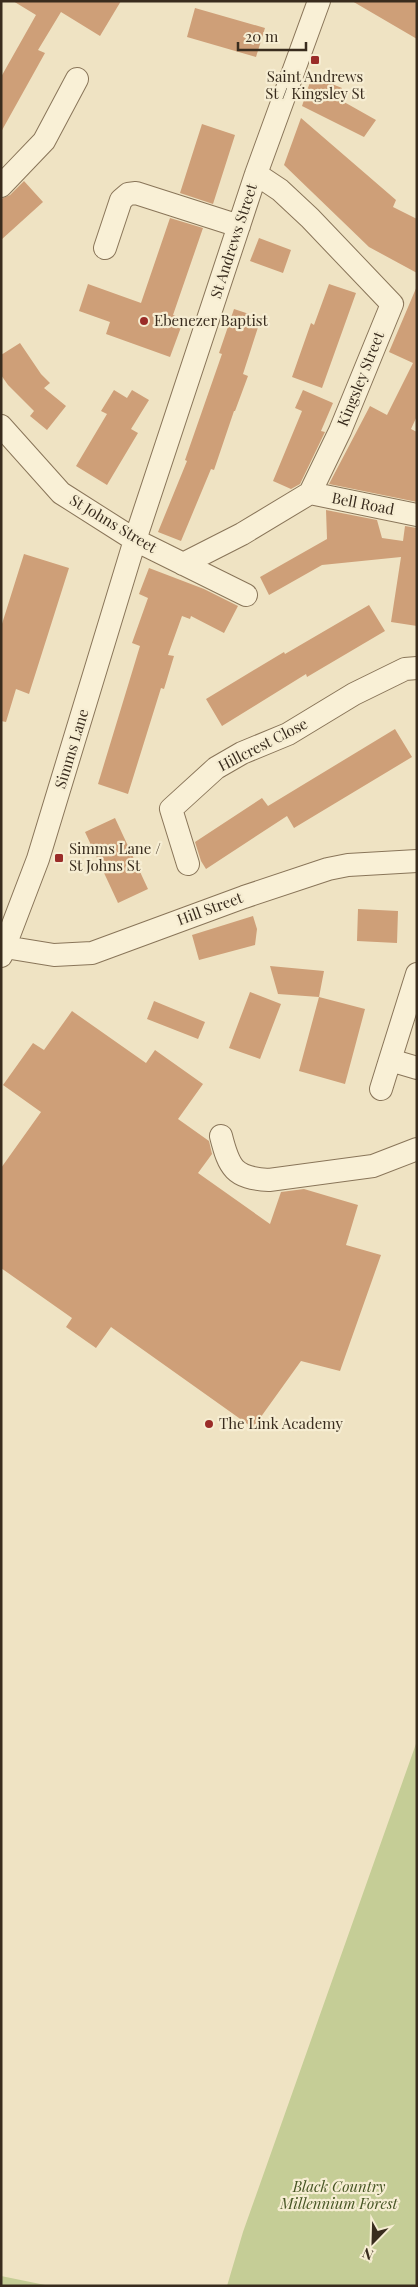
<svg xmlns="http://www.w3.org/2000/svg" width="418" height="2287" font-family="'Playfair Display',serif">
	<style>
		.green { fill: #c5cd96 }
		.building { fill: #ce9f78 }
		.lines { fill: none; stroke-linecap: round; stroke-linejoin: round }
		.minor-casing { stroke: #897559; stroke-width: 24 }
		.minor { stroke: #f9f0d6; stroke-width: 22 }
		.poi-dot { fill: #9a2c28; stroke: #f6edd2; stroke-width: 2 }
		.labels { text-anchor: middle; stroke-width: 4.5; stroke-linejoin: round; paint-order: stroke }
		.poi-label { font-size: 15px; fill: #392c1e; stroke: #f6edd2; text-anchor: start }
		.street-label { font-size: 15px; fill: #392c1e; stroke: #f6edd2 }
		.park-label { font-size: 15px; font-style: italic; fill: #475624; stroke: #f6edd2 }
	</style>
	<rect width="100%" height="100%" fill="#efe3c3"/>
	<!-- green -->
	<path class="green" d="M417,1741V2286H227L243,2232Z
		M1,2276L50,2286H1Z"/>
	<!-- building -->
	<path class="building" d="M13,1H121L100,36L61,12L38,50L45,53L1,132V77L36,15Z
		M352,1H417V39Z
		M195,8L265,28L256,57L187,37Z
		M312,76L342,88L337,98L376,120L364,137L302,106Z
		M301,118L396,200L393,207L417,219V273L369,247L284,165Z
		M202,124L235,135L213,204L180,193Z
		M24,181L43,202L1,240V199L10,195Z
		M170,218L203,228L173,315L184,319L170,357L106,334L110,322L79,311L88,284L141,303Z
		M259,238L291,250L283,273L250,261Z
		M329,284L356,293L322,388L292,377L311,323L314,325Z
		M417,286V416L411,429L417,432V502L329,484L370,406L387,415L413,363L389,352Z
		M234,309L261,318L243,374L248,376L235,411H234L214,470L211,469L181,541L158,532L187,461L185,460L222,354L219,353Z
		M20,343L41,374L50,383L44,388L66,406L47,430L30,416L34,411L8,385L1,375V355Z
		M114,390L127,398L132,390L149,400L131,429L138,433L107,485L76,466L107,414L101,411Z
		M303,390L333,403L321,431L325,432L324,434L300,484L291,489L273,481L302,411L295,408Z
		M326,510L377,520L382,538L403,541L405,526L417,528V626L391,622L401,557L322,565L269,595L260,577L327,539Z
		M24,554L69,568L29,694L16,689L6,722L1,721V627Z
		M149,568L204,589L238,606L224,633L191,616L190,619L182,616L168,655L174,656L164,689L161,688L128,794L98,784L140,646L132,643L148,598L139,594Z
		M369,605L385,631L307,677L306,674L222,726L206,699L284,652L285,654Z
		M395,729L412,757L294,828L287,816L206,869L201,861L195,842L262,798L268,806Z
		M115,818L148,889L118,903L85,832Z
		M358,909L398,911L397,943L357,941Z
		M253,916L257,929L255,945L199,960L192,935Z
		M270,966L324,971L319,997L278,994Z
		M250,992L281,1004L260,1059L229,1048Z
		M319,997L365,1009L345,1084L299,1071Z
		M154,1001L205,1022L198,1039L147,1019Z
		M72,1011L146,1063L155,1050L203,1084L178,1119L209,1141L212,1154L198,1173L270,1224L281,1192L304,1189L358,1205L346,1245L381,1255L340,1371L301,1361L253,1428L111,1327L96,1348L66,1327L72,1318L1,1268V1168L41,1112L3,1085L33,1043L44,1050Z"/>
	<g class="lines">
		<!-- minor casing -->
		<g class="minor-casing">
			<path id="minor" d="M1,186L44,141L77,79
				M105,248L121,200L128,194L136,193L239,226
				M1,426L61,493L135,540L246,595
				M310,493L417,515
				M183,564L242,534L310,493L340,431L392,304L310,218L280,190L256,174
				M188,864L171,809L216,768L242,753L288,734L354,694L405,669L417,668
				M5,947L54,955L92,953L244,897L328,869L348,865L417,861
				M1,956L38,859L135,540L256,174L319,1
				M417,974L390,1060L417,1068
				M381,1089L390,1060
				M221,1136C229,1168 234,1178 269,1180L373,1166L417,1149"/>
		</g>
		<!-- minor -->
		<use href="#minor" class="minor"/>
	</g>
	<!-- markers -->
	<g class="poi-dot">
		<rect x="310" y="55" width="10" height="10" rx="2.5"/>
		<circle cx="144" cy="321" r="5"/>
		<rect x="54" y="853" width="10" height="10" rx="2.5"/>
		<circle cx="209" cy="1424" r="5"/>
	</g>
	<g class="labels">
		<!-- poi labels -->
		<g class="poi-label">
			<text x="315" y="82" text-anchor="middle">Saint Andrews<tspan x="315" dy="17">St / Kingsley St</tspan></text>
			<text x="154" y="326">Ebenezer Baptist</text>
			<text x="69" y="854">Simms Lane /<tspan x="69" dy="17">St Johns St</tspan></text>
			<text x="219" y="1429">The Link Academy</text>
		</g>
		<!-- street labels -->
		<g class="street-label">
			<text transform="translate(234 241) rotate(-72)" y="5">St Andrews Street</text>
			<text transform="translate(361 379) rotate(-68)" y="5">Kingsley Street</text>
			<text transform="translate(363 504) rotate(11)" y="5">Bell Road</text>
			<text transform="translate(113 524) rotate(31)" y="5">St Johns Street</text>
			<text transform="translate(263 745) rotate(-27)" y="5">Hillcrest Close</text>
			<text transform="translate(72 749) rotate(-73)" y="5">Simms Lane</text>
			<text transform="translate(210 909) rotate(-20)" y="5">Hill Street</text>
		</g>
		<!-- park labels -->
		<g class="park-label">
			<text x="339" y="2192">Black Country<tspan x="339" dy="17">Millennium Forest</tspan></text>
		</g>
	</g>
	<!-- border -->
	<rect width="418" height="2287" fill="none" stroke="#392c1e" stroke-width="5"/>
	<!-- north arrow -->
	<g transform="translate(373 2242) rotate(203)" stroke="#f6edd2" stroke-width="4" paint-order="stroke">
	<path d="M0-4L9 19L0 12L-9 19Z" fill="#392c1e"/>
	<text y="-8" font-size="14" font-weight="bold" text-anchor="middle" fill="#392c1e">N</text>
	</g>
	<!-- scale -->
	<path d="M238 42v8h68v-8" fill="none" stroke="#392c1e" stroke-width="2.5"/>
	<text x="245" y="42" font-size="15" fill="#392c1e" stroke="#f6edd2" stroke-width="4" paint-order="stroke">20 m</text>
</svg>
